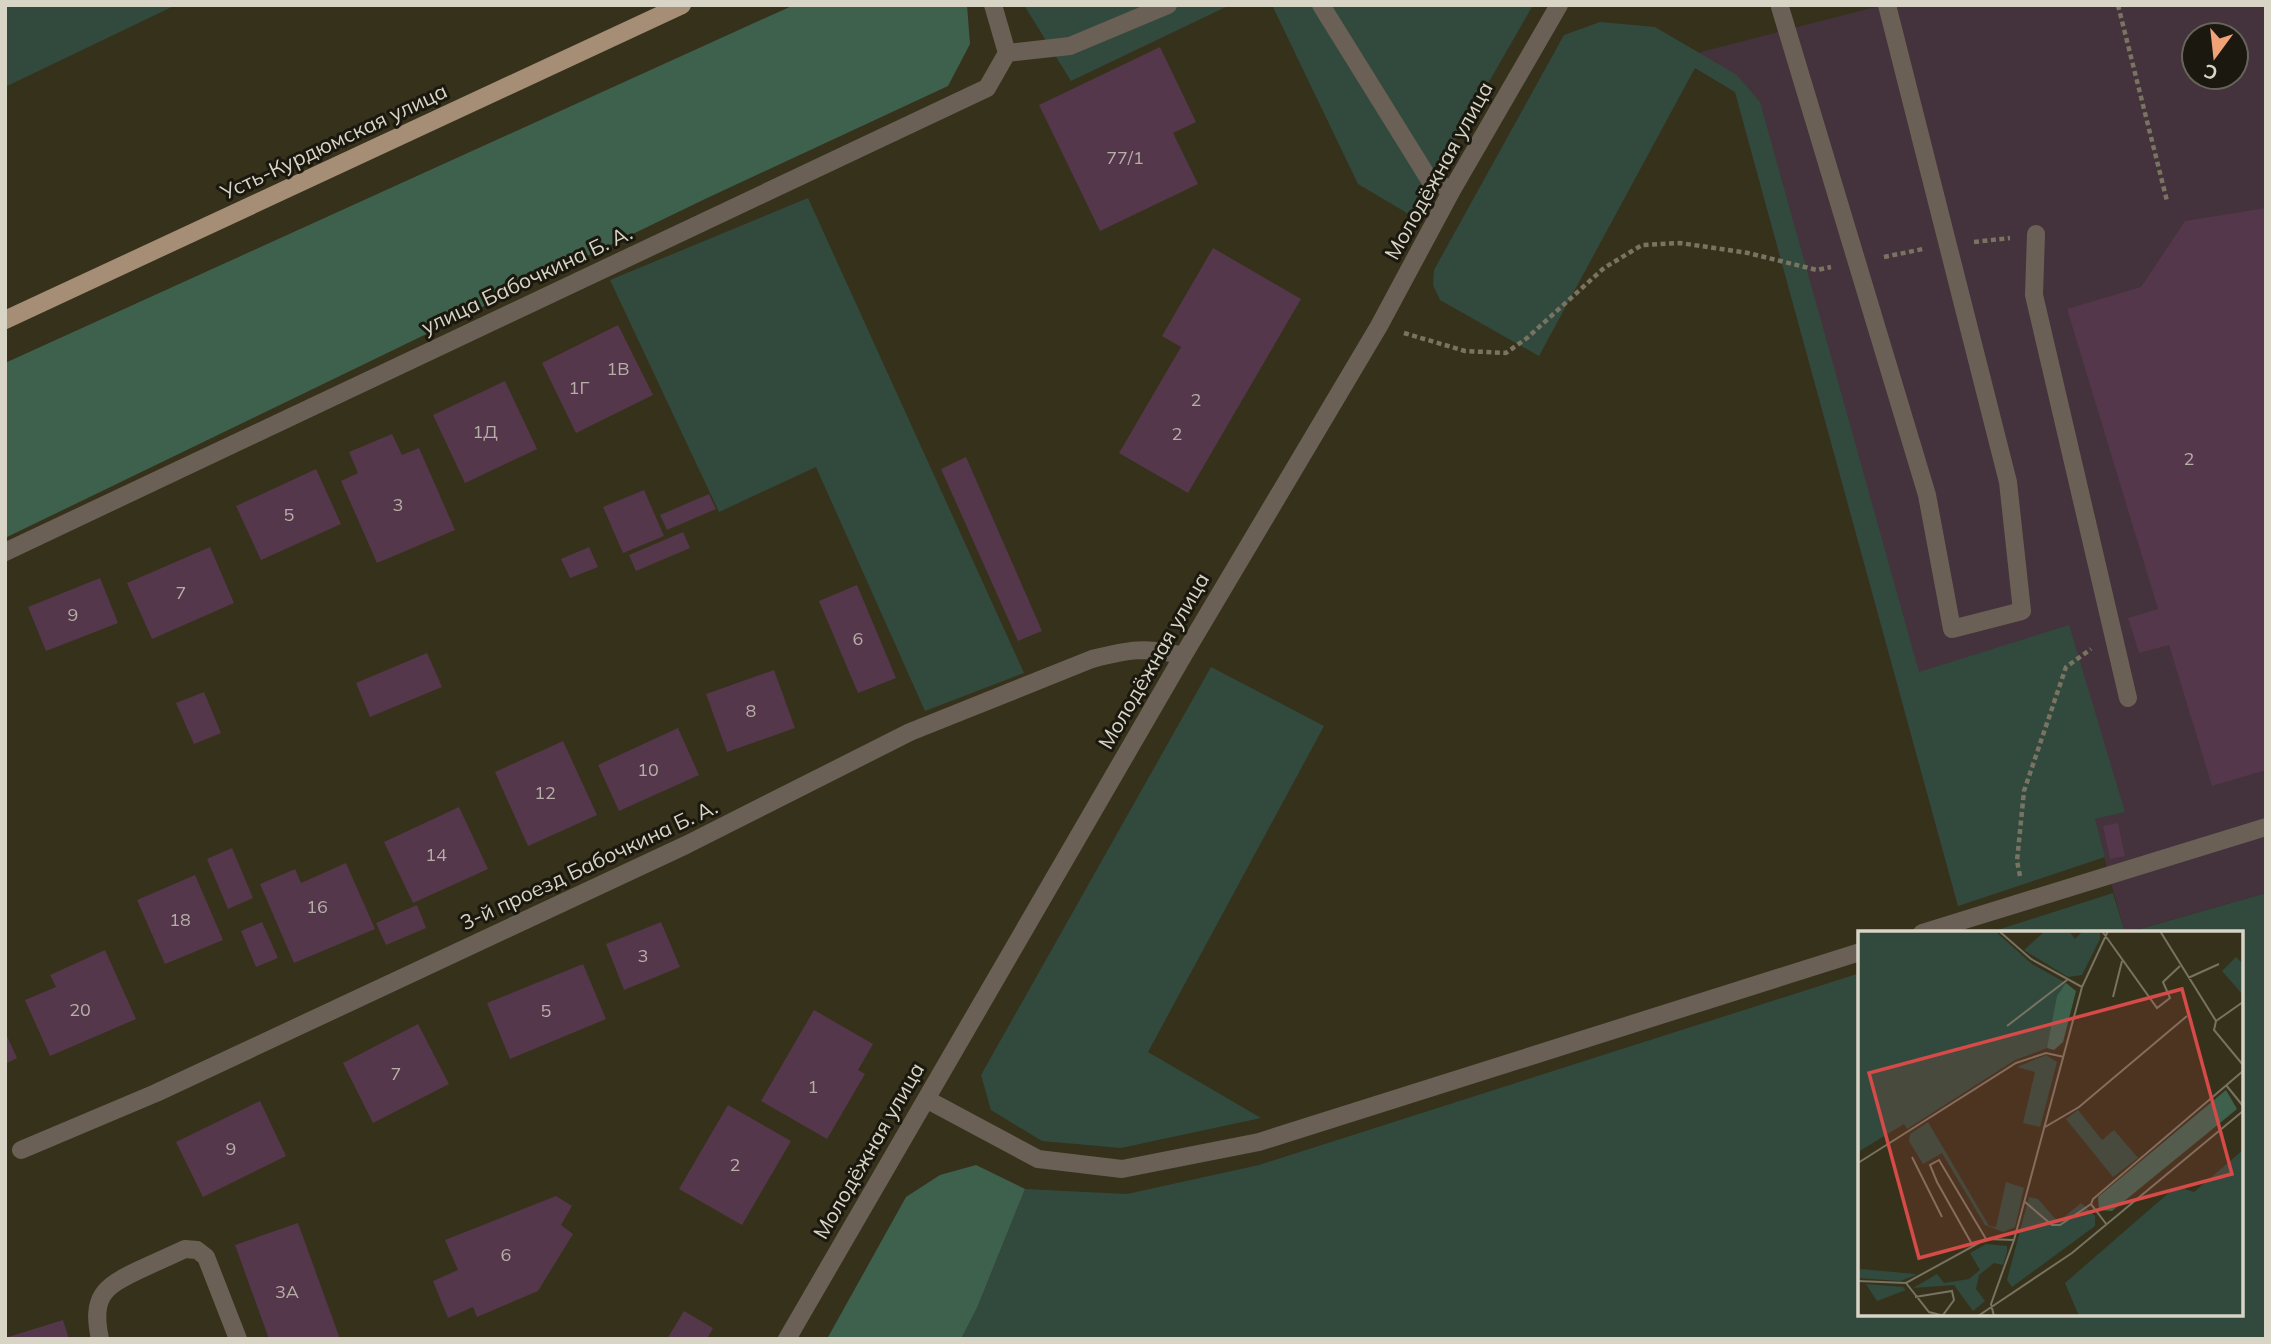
<svg xmlns="http://www.w3.org/2000/svg" width="2271" height="1344" font-family="Mulish,sans-serif">
	<style>
		.commercial { fill: #44323c; fill-rule: evenodd }
		.green { fill: #314a3d }
		.forest { fill: #3e614e }
		.building { fill: #54374a }
		.lines { fill: none; stroke-linecap: round; stroke-linejoin: round }
		.path { stroke: #797462; stroke-width: 4.5; stroke-dasharray: 5 3.5; stroke-linecap: butt }
		.minor { stroke: #6b6055; stroke-width: 18 }
		.major { stroke: #a58d76; stroke-width: 18 }
		.labels { text-anchor: middle; stroke-width: 6; stroke-linejoin: round; paint-order: stroke }
		.number-label { font-size: 18px; fill: #b7aea8 }
		.street-label { font-size: 21px; fill: #d8d5c7; stroke: #1b190f }
		.inset-road { fill: none; stroke: #777360; stroke-width: 2 }
		.view { fill: #d64b48; fill-opacity: 0.15; stroke: #d64b48; stroke-width: 3.5 }
		.inset-edge { fill: none; stroke: #d8d5c7; stroke-width: 3.5 }
	</style>
	<rect width="100%" height="100%" fill="#36311b"/>
	<!-- commercial -->
	<path class="commercial" d="M1883,5H2266V893L2125,933L2104,857L1958,906L1735,92L1695,68L1701,52ZM2194,35H2236V77H2194Z"/>
	<!-- green -->
	<path class="green" d="M5,5H176L5,87Z
		M1024,5H1230L1071,81Z
		M1272,5H1533L1412,216L1358,184Z
		M1600,22L1655,27L1737,75L1760,102L1919,672L2069,625L2125,812L2095,819L2105,857L1958,906L1735,92L1695,68L1539,356L1440,300L1433,285L1434,270L1564,35Z
		M808,198L1024,673L925,711L816,467L719,512L610,280Z
		M1211,667L1324,726L1148,1052L1261,1118L1121,1148L1042,1141L991,1110L981,1075Z
		M2113,893L2125,933H1988Z
		M2266,893V1339H961L977,1308L1025,1189L1127,1194L1259,1165L1860,973V1314H2241V933H2126Z"/>
	<!-- forest -->
	<path class="forest" d="M794,5H967L970,44L948,86L705,199L5,538V363Z
		M976,1165L1025,1189L977,1308L961,1339H827L906,1197L940,1175Z"/>
	<!-- building -->
	<path class="building" d="M1160,47L1196,122L1173,133L1198,184L1100,231L1039,105Z
		M2266,208V770L2212,786L2169,645L2139,653L2128,618L2158,609L2067,309L2141,287L2185,221Z
		M1213,248L1301,299L1188,493L1119,453L1181,347L1162,336Z
		M618,325L653,395L576,433L542,363Z
		M505,381L537,449L465,483L433,415Z
		M392,434L402,455L419,448L455,530L377,563L341,481L358,473L349,452Z
		M966,457L1042,631L1018,641L941,469Z
		M316,469L341,524L261,560L236,506Z
		M644,490L664,536L623,553L603,507Z
		M709,494L716,509L667,530L660,515Z
		M683,532L690,548L636,571L629,555Z
		M210,547L234,603L152,639L127,583Z
		M589,547L598,567L570,578L561,559Z
		M100,578L118,623L46,651L28,607Z
		M857,585L896,678L858,693L819,601Z
		M427,653L442,687L370,717L356,683Z
		M774,670L795,728L727,752L706,694Z
		M204,692L221,733L194,744L176,703Z
		M678,728L699,775L619,811L598,765Z
		M563,741L597,815L528,846L495,772Z
		M459,807L488,869L413,903L384,842Z
		M2118,823L2125,856L2110,859L2103,826Z
		M232,848L253,898L228,909L207,859Z
		M346,863L375,929L294,963L260,884L295,869L301,883Z
		M195,875L223,940L165,964L137,900Z
		M417,905L426,928L386,945L376,923Z
		M262,922L278,958L256,967L241,931Z
		M661,922L680,967L624,990L606,944Z
		M105,950L136,1019L50,1056L25,1000L56,987L50,975Z
		M583,964L606,1019L510,1059L487,1003Z
		M814,1010L873,1044L858,1070L865,1074L827,1139L761,1101Z
		M418,1024L449,1084L373,1123L343,1063Z
		M5,1032L17,1058L5,1064Z
		M260,1101L286,1156L203,1197L176,1142Z
		M728,1105L791,1141L742,1225L679,1189Z
		M556,1196L572,1206L561,1225L573,1234L538,1291L477,1317L473,1307L448,1318L433,1281L458,1270L445,1240Z
		M298,1223L340,1339H269L235,1245Z
		M684,1311L713,1328L707,1339H667Z
		M63,1320L69,1339H5V1338Z"/>
	<g class="lines">
		<!-- path -->
		<path class="path" d="M2118,5L2167,201
			M1974,242L2010,238
			M1884,257L1923,249
			M1404,333L1465,351L1506,353L1527,338L1604,268L1642,245L1680,243L1748,253L1817,270L1831,267
			M2020,876L2017,861L2024,791L2066,667L2091,649"/>
		<!-- minor -->
		<path class="minor" d="M1321,5L1429,179L1452,190
			M1780,7L1927,495L1952,629L2022,611L2008,482L1887,5
			M1007,53L1070,46L1168,5
			M2036,234L2034,295L2128,698
			M5,552L987,88L1007,53L993,5
			M1922,933L2266,827
			M926,1099L1038,1159L1122,1169L1259,1142L1860,952
			M21,1150L156,1093L686,845L910,732L1092,659C1127,650 1148,646 1183,656
			M100,1339C91,1297 103,1287 139,1270C154,1263 170,1256 185,1249L197,1250L206,1257L238,1339
			M787,1339L1183,656L1379,326L1452,190L1559,5"/>
		<!-- major -->
		<path class="major" d="M5,320L682,5"/>
	</g>
	<g class="labels">
		<!-- number labels -->
		<g class="number-label">
			<text x="1125" y="164">77/1</text>
			<text x="618" y="375">1В</text>
			<text x="579" y="394">1Г</text>
			<text x="1196" y="406">2</text>
			<text x="485" y="438">1Д</text>
			<text x="1177" y="440">2</text>
			<text x="2189" y="465">2</text>
			<text x="398" y="511">3</text>
			<text x="289" y="521">5</text>
			<text x="181" y="599">7</text>
			<text x="73" y="621">9</text>
			<text x="858" y="645">6</text>
			<text x="751" y="717">8</text>
			<text x="648" y="776">10</text>
			<text x="545" y="799">12</text>
			<text x="436" y="861">14</text>
			<text x="317" y="913">16</text>
			<text x="180" y="926">18</text>
			<text x="643" y="962">3</text>
			<text x="80" y="1016">20</text>
			<text x="546" y="1017">5</text>
			<text x="396" y="1080">7</text>
			<text x="813" y="1093">1</text>
			<text x="231" y="1155">9</text>
			<text x="735" y="1171">2</text>
			<text x="506" y="1261">6</text>
			<text x="287" y="1298">3А</text>
		</g>
		<!-- street labels -->
		<g class="street-label">
			<text transform="translate(334 142) rotate(-25)" y="7">Усть-Курдюмская улица</text>
			<text transform="translate(1439 171) rotate(-61)" y="7">Молодёжная улица</text>
			<text transform="translate(527 280) rotate(-25)" y="7">улица Бабочкина Б. А.</text>
			<text transform="translate(1154 661) rotate(-60)" y="7">Молодёжная улица</text>
			<text transform="translate(589 865) rotate(-25)" y="7">3-й проезд Бабочкина Б. А.</text>
			<text transform="translate(869 1151) rotate(-60)" y="7">Молодёжная улица</text>
		</g>
	</g>
	<!-- overview -->
	<g transform="translate(1858 931)">
		<rect width="385" height="385" fill="#36311b"/>
		<path d="M0,0H137L174,33L208,52L189,117L157,129L49,198L46,193L0,221ZM187,0H211L217,8L225,0H242V8L224,44L210,46L166,19ZM378,26L385,33V64L364,40ZM188,124L199,131L182,196L165,192L177,141L159,136ZM220,179L244,209L256,199L280,227L255,246L208,188ZM70,191L131,295L138,296L148,251L166,257L157,296L145,301L127,294L84,222L65,233L51,210L52,203ZM385,219V385H221L207,352L314,259L321,256L336,261ZM171,266L180,268L200,291L223,272L237,285V295L154,356L149,349ZM128,313L149,315V321L145,334L136,332L121,344L118,358L127,370L115,380L96,354L55,357L79,343L86,352L111,348L122,339L112,322ZM2,338L57,343L58,344L42,350L0,347ZM8,353L45,356L48,359L19,370Z" fill="#314a3d"/>
		<path d="M208,52L218,60L205,111L196,119L189,117L199,65ZM368,159L379,178L254,280L241,279L240,266Z" fill="#3e614e"/>
		<path class="inset-road" d="M141,0L173,28L224,56M244,0L299,77L312,67L305,51L322,35M302,0L358,90M330,47L361,33M255,66L264,30M358,90L356,99L385,134M358,90L385,71M149,95L209,49M368,154L385,175M187,196L221,176L329,85M54,226L84,286M0,232L158,132L188,122L206,126M167,271L194,294H202L233,273M249,294L233,273L235,268L385,140M115,315L79,251L72,234L81,229L128,308M0,350L48,352L128,308L156,309M48,352L71,381L86,385M57,366L94,360L96,369L85,384M120,385L214,322L385,180M136,385L133,373L156,309L224,56L250,0"/>
		<path class="view" d="M324,58L374,243L61,327L11,142Z"/>
		<rect width="385" height="385" class="inset-edge"/>
	</g>
	<!-- border -->
	<rect width="2271" height="1344" fill="none" stroke="#d8d5c7" stroke-width="14"/>
	<!-- north arrow -->
	<g transform="translate(2215 56) rotate(195)"><circle r="33" fill="#1b190f" stroke="#676459" stroke-width="2"/>
	<path d="M0-5L12 26L0 18L-12 26Z" fill="#f0a278"/>
	<text y="-10" font-size="19" font-weight="bold" text-anchor="middle" fill="#d8d5c7">С</text>
	</g>
</svg>
